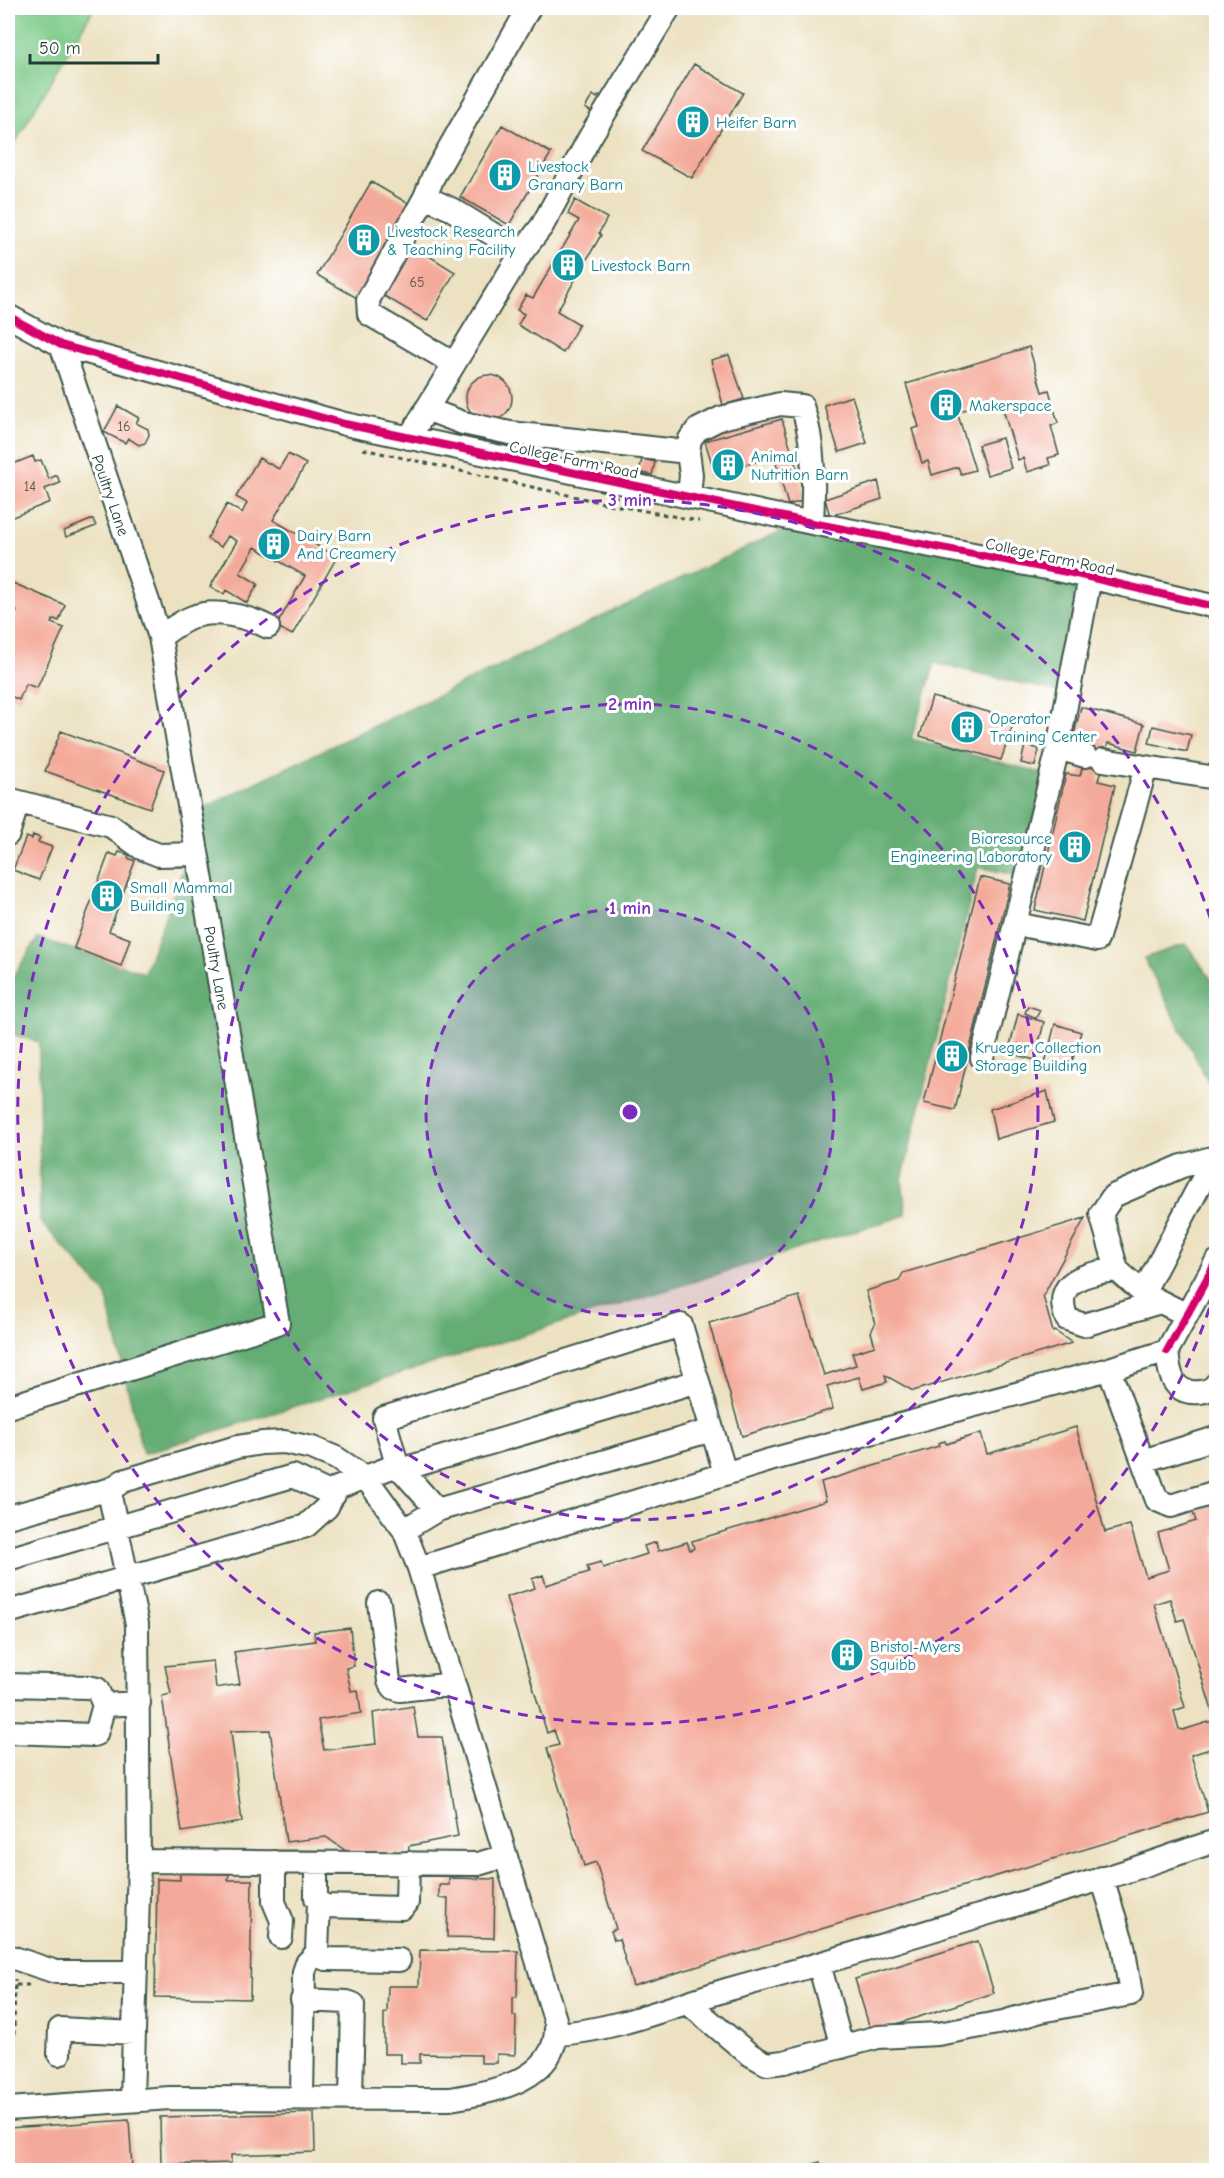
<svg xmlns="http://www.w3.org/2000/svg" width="1224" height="2178" font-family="'Comic Neue',sans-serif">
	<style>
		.green { fill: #7cc988; stroke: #4e835e; stroke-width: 1.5 }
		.forest { fill: #65ad74; stroke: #427554; stroke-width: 1.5 }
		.building { fill: #f4aa9a; fill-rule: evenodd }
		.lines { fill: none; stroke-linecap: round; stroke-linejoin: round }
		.minor-casing { stroke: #3e5649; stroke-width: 26 }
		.path { stroke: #3e5649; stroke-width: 3; stroke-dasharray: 4.5 4.5; stroke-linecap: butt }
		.minor { stroke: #fff; stroke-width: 22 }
		.cycleway-casing { stroke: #fff; stroke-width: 11 }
		.cycleway { stroke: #d6006c; stroke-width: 8 }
		.ring { fill: none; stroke: #7b2cbf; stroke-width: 3; stroke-dasharray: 10 8 }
		.labels { text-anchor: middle; stroke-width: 6; stroke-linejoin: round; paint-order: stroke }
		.number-label { font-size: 14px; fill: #54584e }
		.culture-label { font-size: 16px; fill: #0d838f; stroke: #fff; text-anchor: start }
		.street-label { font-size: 16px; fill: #1f3d34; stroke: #fff }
		.centre { fill: #7b2cbf; stroke: #fff; stroke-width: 3 }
		.ring-label { font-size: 18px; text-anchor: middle; font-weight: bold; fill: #7b2cbf; stroke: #fff; stroke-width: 6; stroke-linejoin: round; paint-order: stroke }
	</style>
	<rect width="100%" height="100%" fill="#fff"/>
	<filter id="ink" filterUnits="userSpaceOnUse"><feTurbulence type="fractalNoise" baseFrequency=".0167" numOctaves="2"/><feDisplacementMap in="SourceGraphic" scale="12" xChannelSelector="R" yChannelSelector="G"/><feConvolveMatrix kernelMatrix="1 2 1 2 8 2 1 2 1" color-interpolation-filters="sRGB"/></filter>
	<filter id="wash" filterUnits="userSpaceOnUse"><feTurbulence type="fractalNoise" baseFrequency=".008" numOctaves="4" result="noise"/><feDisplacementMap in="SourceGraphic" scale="24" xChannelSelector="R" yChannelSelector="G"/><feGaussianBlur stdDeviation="1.35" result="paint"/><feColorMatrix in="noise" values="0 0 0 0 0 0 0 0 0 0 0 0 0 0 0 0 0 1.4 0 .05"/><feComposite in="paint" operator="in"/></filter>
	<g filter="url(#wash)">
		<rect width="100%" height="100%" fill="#ece1c1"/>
		<!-- green -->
		<path class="green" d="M8,8H94L8,155Z"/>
		<!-- forest -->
		<path class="forest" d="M808,518L1087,570L1059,692L935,663L911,739L1045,774L1021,876L978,867L902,1180L906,1215L143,1454L106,1294L40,1221L39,1042L8,1033V985L38,938L144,973L207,806Z
			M1186,944L1216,986V1097L1144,958Z"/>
		<g id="blocks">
			<!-- building -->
			<path class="building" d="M694,64L743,93L692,178L642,151Z
				M593,95L597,98L599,95L603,97L596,115L585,108Z
				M502,125L551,153L509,225L460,197Z
				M371,182L411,205L357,298L317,275Z
				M575,200L607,218L599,233L601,235L557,311L579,324L563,353L518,325L524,314L517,310L526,295L533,298L579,220L568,214Z
				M408,243L455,272L427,321L379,293Z
				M1029,347L1042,392L1049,390L1058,423L1051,426L1059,455L1048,458L1050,465L1027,472L1023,458L1018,460L1000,399L957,412L975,470L961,474L958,467L932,475L928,461L922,463L912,429L919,427L906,384Z
				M729,355L744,399L723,405L711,360Z
				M466 398a23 23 0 1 1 46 0a23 23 0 1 1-46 0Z
				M852,396L867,443L839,452L824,405Z
				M118,406L139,418L136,423L148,429L149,435L145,443L139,445L128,438L125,443L104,432Z
				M782,419L806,500L788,505L774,456L715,474L705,441Z
				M1002,438L1011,468L987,475L978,445Z
				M288,454L306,464L273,520L337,557L292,635L276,626L305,576L255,547L240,573L258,584L247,603L226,590L224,594L210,587L237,541L228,536L221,547L207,539L227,504L242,513L247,503L236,497L259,458L279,469Z
				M33,456L35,462L41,460L49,479L57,475L60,483L45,489L50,502L8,519V466Z
				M642,459L655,462L652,475L639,472Z
				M878,481L882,499L830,516L825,499Z
				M93,519L96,526L66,537L64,531Z
				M8,581L65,605L59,621L54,619L51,623L64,628L37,688L26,684L19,700L8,695V633L17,611L8,606Z
				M932,697L1015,719L1001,760L920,736Z
				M1081,707L1144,724L1137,751L1108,743L1098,781L1115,785L1083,921L1035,910L1066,774L1080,776L1090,739L1074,734Z
				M1153,726L1191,735L1187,752L1149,743Z
				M61,731L164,770L150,808L45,771Z
				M1025,745L1039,749L1035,766L1021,763Z
				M33,835L40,838L38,842L52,847L39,880L13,870L26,837L32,839Z
				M119,852L129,855L128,858L135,861L109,931L130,939L121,966L74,948L109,853L117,856Z
				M980,877L1010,884L955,1110L924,1103Z
				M1028,1006L1040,1010L1036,1018L1025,1013Z
				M1018,1014L1044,1022L1035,1060L1008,1053Z
				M1055,1024L1081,1032L1069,1071L1045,1063Z
				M1047,1091L1054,1122L996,1139L990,1109Z
				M1085,1218L1043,1296L1053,1332L1055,1331L1072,1343L913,1391L885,1375L887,1382L863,1389L859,1377L827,1386L833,1409L742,1436L709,1323L799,1296L824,1375L856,1365L852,1353L875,1346L871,1332L875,1324L866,1291L899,1281L903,1273Z
				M1076,1427L1105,1532L1130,1525L1146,1577L1169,1570L1158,1533L1196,1521L1192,1510L1213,1504L1216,1515V1747L1191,1755L1208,1812L633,1986L619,1939L614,1940L611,1931L616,1929L596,1862L584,1866L576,1839H575L547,1748L559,1745L554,1730L547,1733L506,1597L535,1588L532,1579L543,1575L546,1585L589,1572L587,1566L601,1562L603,1568L647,1554L644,1546L656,1542L658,1551L687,1542L690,1550L694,1548L692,1541L826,1501L821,1482L939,1446L938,1443L945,1441L946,1444L981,1433L987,1454ZM1170,1599L1177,1621L1184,1619L1215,1720L1183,1730L1179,1729L1174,1711L1185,1707L1154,1604Z
				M350,1628L354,1666L346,1668L351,1691L358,1690L361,1713L318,1720L324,1750L376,1744L373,1713L413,1706L418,1737H442L458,1836L409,1846L408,1855L346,1851L326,1837L286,1842L270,1730L231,1731L242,1822L182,1832L162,1696L171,1694L165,1666L213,1661L216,1688L240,1684L234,1652L315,1641L314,1632Z
				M180,1873L229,1874L228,1880H252L250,1999L155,1997L157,1879L180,1880Z
				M449,1878L495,1879L494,1938L447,1937L448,1898H439V1885H449Z
				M978,1941L994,1993L871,2032L855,1979Z
				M420,1950L518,1951L517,1997H513V2016H516L515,2055L497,2054V2063H481V2055L420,2054V2063H401V2054H384V2013H387L388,1986H419Z
				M314,2113L315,2152L231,2155V2163L161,2165L160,2117Z
				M129,2120L132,2167L83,2170H8V2128Z
				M820,2162L823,2170H796Z"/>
		</g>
	</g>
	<g filter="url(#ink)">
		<use href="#blocks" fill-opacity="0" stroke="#3e5649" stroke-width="1.5"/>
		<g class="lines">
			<!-- minor casing -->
			<g class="minor-casing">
				<path id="minor" d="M425,197L453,210L522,252
					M8,316L61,345L345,424L812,523L1072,573L1216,607
					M453,363L369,314L368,300L425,197L433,177L529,8
					M426,409L463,423L510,433L688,452
					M409,438L522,252L542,226L590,137L669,8
					M689,497L691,475L688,452L690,439L697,430L721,418L780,404L802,406C815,444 814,483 812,523
					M160,637C170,630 181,621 193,617C213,608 249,617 268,627
					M1058,748L1085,756
					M1146,767L1216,778
					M8,799L111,826L141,848L159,855L197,854
					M8,834L18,802
					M1016,924L1097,940L1146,767L1103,760
					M982,1058L1058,748L1090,577
					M1117,1270C1087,1273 1051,1280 1067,1319L1084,1325L1160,1302
					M1143,1293L1214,1158
					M1187,1315L1143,1293L1117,1270L1101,1214L1113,1196L1182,1166L1216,1157
					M1167,1351L1216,1262
					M1109,1369L1157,1500L1171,1506L1216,1492
					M8,1407L278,1323L160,637L61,345
					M1143,1461L1216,1438
					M397,1465L437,1510
					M400,1470L698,1381
					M8,1517L111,1489
					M404,1530L437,1510L712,1430
					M8,1559L293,1476L334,1495
					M419,1568L770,1460L1109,1369L1167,1351C1169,1373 1172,1395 1200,1392C1207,1391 1213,1389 1216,1384
					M379,1603L389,1681L394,1688L400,1690L454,1684
					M8,1612L306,1526L327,1507L337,1488L397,1465L384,1418L681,1325L725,1473
					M8,1685L88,1687L97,1689L104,1705
					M8,1732L93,1735L96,1734L104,1705L139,1703
					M139,1861L478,1864L505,1856
					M274,1862V1902L282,1921L281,1937
					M316,1863V1898L323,1906L402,1908L407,1903L408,1863
					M319,1903L317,1950L320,1957L326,1959L399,1960
					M8,1956L56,1972H136
					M819,1964L842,2047
					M302,2000L347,2002L353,2004L351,2099
					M688,2003L749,2054L767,2064L784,2062L878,2037L938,2034L1003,2022L1041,2011L1131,1994L1123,1945L1102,1878
					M557,2034C619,2030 674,2005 733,1988C859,1954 983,1914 1108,1877C1145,1866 1180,1852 1216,1841
					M59,2054L60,2029L134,2033
					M302,2098L304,1972L307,1963L318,1952
					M8,2109L170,2098L450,2099C493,2092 560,2080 556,2023L419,1568L404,1530L366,1478L336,1458L312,1448L284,1442L262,1443L237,1447L123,1481L111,1489V1501L137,1624L139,1861L132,2100"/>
			</g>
			<!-- path -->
			<path class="path" d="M363,449L608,504L699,521
				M16,1985H29
				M13,2089L15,1979"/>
			<!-- minor -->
			<use href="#minor" class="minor"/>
			<!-- cycleway casing -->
			<g class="cycleway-casing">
				<path id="cycleway" d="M8,316L61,345L345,424L812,523L1072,573L1216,607
					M1167,1351L1216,1262"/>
			</g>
			<!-- cycleway -->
			<use href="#cycleway" class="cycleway"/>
		</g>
	</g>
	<!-- distance rings -->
	<circle cx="630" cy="1112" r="204" fill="#7b2cbf" fill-opacity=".12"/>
	<g class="ring">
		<circle cx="630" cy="1112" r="204"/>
		<circle cx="630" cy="1112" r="408"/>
		<path d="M1215 1291A612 612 0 1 1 1215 933"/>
	</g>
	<!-- icons -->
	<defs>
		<g id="building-disc" transform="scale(1.725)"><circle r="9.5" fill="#0f9aa8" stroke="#fff"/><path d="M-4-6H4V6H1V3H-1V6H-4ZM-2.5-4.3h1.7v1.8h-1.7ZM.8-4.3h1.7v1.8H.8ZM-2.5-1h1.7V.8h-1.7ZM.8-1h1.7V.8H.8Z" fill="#fff"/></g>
	</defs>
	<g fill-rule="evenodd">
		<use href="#building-disc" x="693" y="122"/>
		<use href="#building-disc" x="505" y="175"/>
		<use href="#building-disc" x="364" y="240"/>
		<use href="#building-disc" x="568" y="265"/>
		<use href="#building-disc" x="946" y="405"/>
		<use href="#building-disc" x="728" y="465"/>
		<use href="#building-disc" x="274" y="544"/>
		<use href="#building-disc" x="967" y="727"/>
		<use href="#building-disc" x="1075" y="847"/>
		<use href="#building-disc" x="107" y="896"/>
		<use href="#building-disc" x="952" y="1056"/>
		<use href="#building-disc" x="847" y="1655"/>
	</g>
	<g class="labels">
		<!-- number labels -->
		<g class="number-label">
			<text x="417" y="287">65</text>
			<text x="124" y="431">16</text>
			<text x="30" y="491">14</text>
		</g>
		<!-- culture labels -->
		<g class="culture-label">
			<text x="716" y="128">Heifer Barn</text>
			<text x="528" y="172">Livestock<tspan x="528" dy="18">Granary Barn</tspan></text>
			<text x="387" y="237">Livestock Research<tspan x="387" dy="18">&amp; Teaching Facility</tspan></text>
			<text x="591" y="271">Livestock Barn</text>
			<text x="969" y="411">Makerspace</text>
			<text x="751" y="462">Animal<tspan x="751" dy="18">Nutrition Barn</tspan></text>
			<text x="297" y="541">Dairy Barn<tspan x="297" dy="18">And Creamery</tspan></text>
			<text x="990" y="724">Operator<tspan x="990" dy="18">Training Center</tspan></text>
			<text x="1052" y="844" text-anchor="end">Bioresource<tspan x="1052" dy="18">Engineering Laboratory</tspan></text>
			<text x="130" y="893">Small Mammal<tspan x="130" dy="18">Building</tspan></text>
			<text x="975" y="1053">Krueger Collection<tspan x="975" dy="18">Storage Building</tspan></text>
			<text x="870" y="1652">Bristol-Myers<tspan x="870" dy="18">Squibb</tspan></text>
		</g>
		<!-- street labels -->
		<g class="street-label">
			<text transform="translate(574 459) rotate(12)" y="6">College Farm Road</text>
			<text transform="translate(111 495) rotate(71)" y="6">Poultry Lane</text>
			<text transform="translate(1050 556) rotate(12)" y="6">College Farm Road</text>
			<text transform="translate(217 968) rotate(80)" y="6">Poultry Lane</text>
		</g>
	</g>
	<circle cx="630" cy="1112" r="9" class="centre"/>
	<g class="ring-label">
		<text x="630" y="506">3 min</text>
		<text x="630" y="710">2 min</text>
		<text x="630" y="914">1 min</text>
	</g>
	<!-- margin -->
	<rect width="1224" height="2178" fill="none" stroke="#fff" stroke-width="30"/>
	<!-- scale -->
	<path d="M30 54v9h128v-9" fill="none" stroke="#1f3d34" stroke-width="3"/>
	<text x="39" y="54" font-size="18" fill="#1f3d34" stroke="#ffffff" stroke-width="4.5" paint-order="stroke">50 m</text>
</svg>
